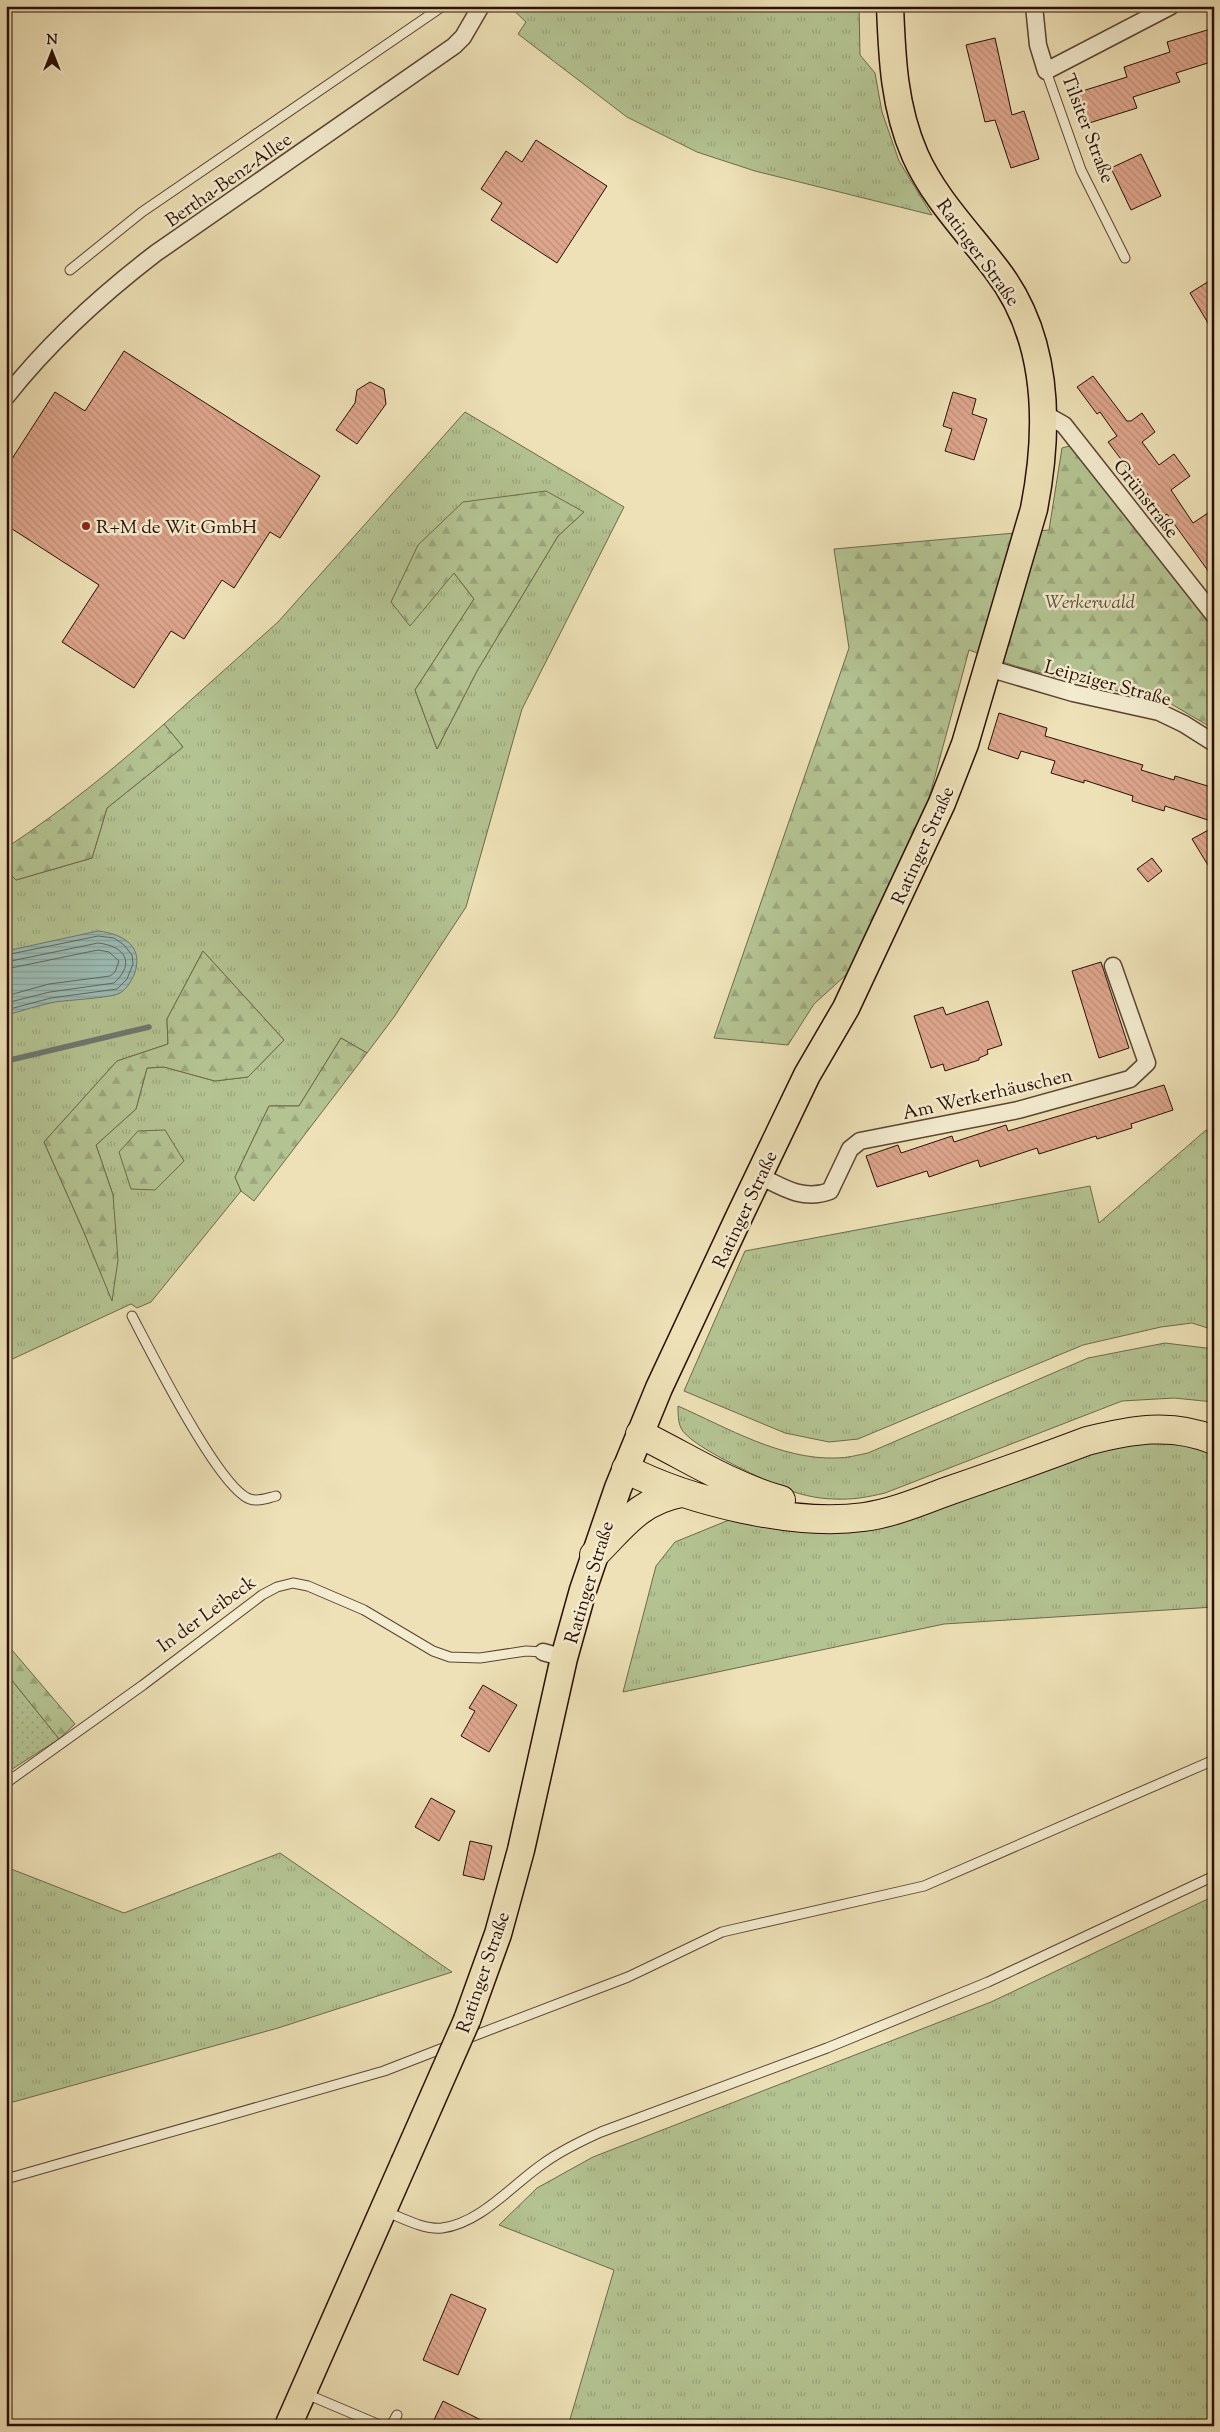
<svg xmlns="http://www.w3.org/2000/svg" width="1220" height="2432" font-family="'Sorts Mill Goudy',serif">
	<style>
		.grass { fill: url(#grass-tufts); stroke: #6e694a; fill-rule: evenodd }
		.forest { fill: url(#forest-firs); stroke: #6e694a }
		.garden { fill: url(#garden-dots); stroke: #6e694a }
		.water { fill: url(#water-rules); stroke: #6d776e }
		.lines { fill: none; stroke-linecap: round; stroke-linejoin: round }
		.shore { stroke: #62665c; stroke-width: 1 }
		.stream { stroke: #6d776e; stroke-width: 5.5 }
		.building { fill: url(#building-back-hatch); stroke: #290f03 }
		.service-casing { stroke: #5a4430; stroke-width: 11 }
		.minor-casing { stroke: #5a4430; stroke-width: 19 }
		.primary-casing { stroke: #290f03; stroke-width: 29 }
		.motorway-casing { stroke: #290f03; stroke-width: 30 }
		.service { stroke: #f4ecd0; stroke-width: 9 }
		.minor { stroke: #f4ecd0; stroke-width: 16 }
		.primary { stroke: #eee1b7; stroke-width: 26 }
		.motorway { stroke: #eee1b7; stroke-width: 28 }
		.primary-bridge-casing { stroke: #290f03; stroke-width: 29; stroke-linecap: butt }
		.primary-bridge { stroke: #eee1b7; stroke-width: 26 }
		.poi-dot { fill: #8f2418; stroke: #f4ecd0; stroke-width: 2 }
		.labels { text-anchor: middle; stroke-width: 5; stroke-linejoin: round; paint-order: stroke }
		.street-label { font-size: 19px; fill: #290f03; stroke: #f4ecd0 }
		.poi-label { font-size: 19px; fill: #290f03; stroke: #f4ecd0; text-anchor: start }
		.park-label { font-size: 19px; font-style: italic; fill: #5a4e35; stroke: #f4ecd0 }
	</style>
	<defs>
		<pattern id="grass-tufts" width="24" height="20" patternUnits="userSpaceOnUse" patternTransform="scale(1.25)"><rect width="24" height="20" fill="#b4c392"/><path d="M3 7l-1-3M5 7V3M7 7l1-3M15 17l-1-3M17 17v-4M19 17l1-3" fill="none" stroke="#9ba67c"/></pattern>
		<pattern id="forest-firs" width="22" height="20" patternUnits="userSpaceOnUse" patternTransform="scale(1.25)"><rect width="22" height="20" fill="#b4c392"/><path d="M5 1l3.5 6h-7zM16 11l3.5 6h-7z" fill="#9ba67c"/></pattern>
		<pattern id="garden-dots" width="8" height="8" patternUnits="userSpaceOnUse" patternTransform="scale(1.25)"><rect width="8" height="8" fill="#b4c392"/><path d="M2 2h.1M6 6h.1" fill="none" stroke="#9ba67c" stroke-width="1.8" stroke-linecap="round"/></pattern>
		<pattern id="water-rules" width="6" height="5" patternUnits="userSpaceOnUse" patternTransform="scale(1.25)"><rect width="6" height="5" fill="#9bbcb5"/><path d="M0 2.5h6" fill="none" stroke="#86a09a"/></pattern>
		<pattern id="building-back-hatch" width="6" height="6" patternUnits="userSpaceOnUse" patternTransform="scale(1.25)"><rect width="6" height="6" fill="#dea68d"/><path d="M-1 5l2 2M0 0l6 6M5-1l2 2" fill="none" stroke="#be8e78"/></pattern>
	</defs>
	<rect width="100%" height="100%" fill="#eee1b7"/>
	<filter id="stains"><feTurbulence type="fractalNoise" baseFrequency=".004" numOctaves="4"/><feColorMatrix values="0 0 0 0 .2 0 0 0 0 .09 0 0 0 0 .02 0 0 0 .5 -.17"/></filter>
	<radialGradient id="worn" r=".72"><stop offset=".6" stop-color="#630" stop-opacity="0"/><stop offset="1" stop-color="#630" stop-opacity=".3"/></radialGradient>
	<!-- grass -->
	<path class="grass" d="M509,6H859L860,55L875,73L882,112L899,161L932,215L755,171L697,152L627,117L518,34L526,22Z
		M465,412L624,507L522,709L466,907L394,1017L367,1053L341,1038L299,1106H269L235,1177L241,1191L151,1302L137,1308L131,1304L6,1362V870L16,880L92,858L107,808L183,747L164,724L278,622ZM584,512L558,536L477,671L437,749L415,690L474,599L454,573ZM203,951L284,1040L248,1077L215,1081L164,1067L147,1068L136,1109L96,1145L113,1195L112,1300L83,1230L44,1142L117,1061L168,1044L167,1019Z
		M1206,1130L1214,1137V1330L1192,1323L1161,1327L1083,1345L858,1439L829,1442L785,1433L684,1391L745,1251L1090,1186L1099,1223Z
		M1165,1343L1214,1349V1402L1174,1398L1122,1401L885,1493C868,1497 852,1500 835,1499C817,1499 796,1494 779,1486C760,1478 688,1445 681,1428C678,1422 678,1413 678,1406C728,1428 781,1460 837,1458C847,1458 858,1455 868,1453L1088,1358Z
		M1131,1440L1190,1445L1214,1455V1607L944,1624L623,1692L656,1566L675,1542L734,1518L817,1531Z
		M280,1853L452,1972L278,2028L6,2104V1867L124,1913Z
		M1214,1896V2426H568L614,2270L499,2225L537,2188L593,2157L991,2002Z"/>
	<!-- forest -->
	<path class="forest" d="M1073,445L1214,627V729L1166,701L1075,682L1015,666L969,650L924,817L847,974L814,1004L788,1045L714,1038L849,648L834,549L1049,530L1062,448Z
		M546,491L584,512L558,536L477,671L437,749L415,690L474,599L454,573L410,626L391,602L418,545L463,502Z
		M164,724L183,747L107,808L92,858L16,880L6,870V848C63,810 114,769 164,724Z
		M203,951L284,1040L248,1077L215,1081L164,1067L147,1068L136,1109L96,1145L113,1195L118,1260L112,1301L83,1230L44,1142L117,1061L168,1044L167,1019Z
		M341,1038L367,1053L254,1201L241,1191L235,1177L269,1106H299Z
		M165,1130L184,1161L155,1190L131,1189L119,1152L138,1131Z
		M6,1643L75,1724L59,1739L6,1673Z"/>
	<!-- garden -->
	<path class="garden" d="M6,1673L59,1739L6,1773Z"/>
	<!-- water -->
	<path class="water" d="M98,931C123,934 145,946 134,975C131,981 127,989 120,993C111,998 68,1000 55,1002C39,1005 22,1011 6,1015V951Z"/>
	<g class="lines">
		<!-- shore -->
		<path class="shore" d="M6,955L98,936L114,938L124,945L132,955L133,964L127,979L117,989L51,998L6,1010
			M6,962L98,943C125,946 136,963 114,983L50,992L6,1003
			M6,969L98,950L109,952L119,961L115,972L110,976L49,984L6,996"/>
		<!-- stream -->
		<path class="stream" d="M6,1061L149,1027"/>
	</g>
	<!-- building -->
	<path class="building" d="M1214,28V61L1176,73L1180,82L1133,97L1137,108L1086,124L1076,93L1127,77L1124,67L1170,52L1167,42Z
		M995,38L1012,115L1024,111L1039,159L1011,168L995,120L985,122L966,45Z
		M536,140L607,186L557,263L491,220L502,203L481,189L506,151L522,162Z
		M1141,154L1161,196L1131,210L1111,168Z
		M1214,278V333L1190,293Z
		M124,351L320,476L280,538L270,532L234,588L222,580L184,639L171,631L134,688L62,642L99,585L6,525V468L55,392L85,411Z
		M1093,376L1127,421H1131L1142,413L1155,432L1142,442L1159,465L1174,454L1190,476L1171,490L1193,523L1208,513L1214,521V579L1167,514L1164,516L1108,442L1117,436L1100,412L1097,414L1077,387Z
		M370,382L384,389L386,404L357,444L336,430L355,403L357,390Z
		M953,392L976,399L972,414L987,419L974,460L945,451L952,429L943,426Z
		M999,713L1047,728L1045,736L1143,765L1141,770L1174,780L1175,776L1214,788V822L1165,806L1164,811L1132,801L1133,796L1084,780V783L1051,773L1055,761L1021,751L1018,759L988,749Z
		M1214,827V875L1192,839Z
		M1152,858L1162,871L1148,882L1137,869Z
		M1101,962L1129,1048L1099,1058L1072,971Z
		M988,1001L1002,1045L987,1050L988,1054L979,1058V1060L945,1071L943,1064L931,1068L914,1016L943,1007L946,1015Z
		M1164,1085L1173,1110L1131,1124L1132,1128L1097,1139L1096,1136L1039,1154L1037,1148L980,1167L978,1160L929,1177L927,1171L877,1187L866,1156L898,1145L901,1153L952,1136L954,1142L1006,1125L1008,1131Z
		M483,1685L517,1705L489,1752L461,1736L475,1711L469,1708Z
		M431,1798L455,1811L439,1841L415,1827Z
		M470,1841L492,1846L484,1880L463,1875Z
		M451,2294L486,2309L458,2375L423,2360Z
		M443,2401L493,2426H431Z"/>
	<g class="lines">
		<!-- service casing -->
		<g class="service-casing">
			<path id="service" d="M1046,71L1081,170L1125,258
				M70,270L142,212L443,6
				M132,1316C150,1350 219,1489 250,1499C258,1502 267,1498 276,1496
				M6,1783L143,1685L262,1595L277,1587L293,1583L308,1586L364,1610L433,1651L450,1657L480,1658L526,1651L543,1652
				M463,2040L628,1977L722,1932L924,1886L1214,1760
				M6,2179L384,2071L451,2045
				M384,2211C401,2217 423,2230 442,2228C481,2223 513,2184 544,2163C562,2150 581,2141 601,2132L827,2048L988,1982L1214,1876
				M304,2393L382,2426
				M391,2426L397,2415"/>
		</g>
		<!-- minor casing -->
		<g class="minor-casing">
			<path id="minor" d="M1034,6L1038,45L1046,71L1171,6
				M6,397C50,341 100,296 156,253L454,46L463,37L481,6
				M1043,413L1064,425L1214,615
				M988,668L1073,693L1159,712L1184,724L1214,743
				M760,1176C783,1188 804,1201 830,1191L850,1149L860,1141L1018,1110L1130,1079L1147,1063L1113,966
				M543,1652L564,1658"/>
		</g>
		<!-- primary casing -->
		<g class="primary-casing">
			<path id="primary" d="M467,2020L498,1934L521,1850L564,1658L583,1590L618,1488L659,1388L739,1217L807,1075L846,1008L942,803L965,744L1034,509C1050,427 1049,337 996,269C968,232 934,198 915,155C894,107 892,58 890,6
				M288,2426L404,2163"/>
		</g>
		<!-- motorway casing -->
		<g class="motorway-casing">
			<path id="motorway" d="M640,1434C687,1457 731,1486 781,1500
				M626,1469C688,1501 795,1527 864,1517C894,1513 923,1500 951,1490C997,1474 1042,1458 1087,1441C1130,1430 1171,1422 1214,1440
				M594,1555C623,1526 639,1501 681,1493"/>
		</g>
		<!-- service -->
		<use href="#service" class="service"/>
		<!-- minor -->
		<use href="#minor" class="minor"/>
		<!-- primary -->
		<use href="#primary" class="primary"/>
		<!-- motorway -->
		<use href="#motorway" class="motorway"/>
		<!-- primary-bridge casing -->
		<g class="primary-bridge-casing">
			<path id="primary-bridge" d="M404,2163L467,2020"/>
		</g>
		<!-- primary-bridge -->
		<use href="#primary-bridge" class="primary-bridge"/>
	</g>
	<!-- markers -->
	<circle class="poi-dot" cx="86" cy="526" r="5"/>
	<g class="labels">
		<!-- street labels -->
		<g class="street-label">
			<text transform="translate(1089 128) rotate(69)" y="7">Tilsiter Straße</text>
			<text transform="translate(228 179) rotate(-35)" y="7">Bertha-Benz-Allee</text>
			<text transform="translate(979 252) rotate(54)" y="7">Ratinger Straße</text>
			<text transform="translate(1147 498) rotate(52)" y="7">Grünstraße</text>
			<text transform="translate(1108 682) rotate(15)" y="7">Leipziger Straße</text>
			<text transform="translate(922 845) rotate(-66)" y="7">Ratinger Straße</text>
			<text transform="translate(987 1093) rotate(-13)" y="7">Am Werkerhäuschen</text>
			<text transform="translate(744 1209) rotate(-65)" y="7">Ratinger Straße</text>
			<text transform="translate(588 1582) rotate(-73)" y="7">Ratinger Straße</text>
			<text transform="translate(206 1613) rotate(-36)" y="7">In der Leibeck</text>
			<text transform="translate(482 1972) rotate(-71)" y="7">Ratinger Straße</text>
		</g>
		<!-- poi labels -->
		<g class="poi-label">
			<text x="96" y="533">R+M de Wit GmbH</text>
		</g>
		<!-- park labels -->
		<g class="park-label">
			<text x="1090" y="608">Werkerwald</text>
		</g>
	</g>
	<!-- margin -->
	<rect width="1220" height="2432" fill="none" stroke="#eee1b7" stroke-width="25"/>
	<rect x="8" y="8" width="1205" height="2417" fill="none" stroke="#290f03" stroke-width="2.5"/>
	<rect x="12" y="12" width="1195" height="2407" fill="none" stroke="#290f03"/>
	<!-- north arrow -->
	<g transform="translate(52 52)" stroke="#f4ecd0" stroke-width="4" paint-order="stroke">
	<path d="M0-4L9 19L0 12L-9 19Z" fill="#290f03"/>
	<text y="-8" font-size="14" font-weight="bold" text-anchor="middle" fill="#290f03">N</text>
	</g>
	<rect width="100%" height="100%" filter="url(#stains)"/>
	<rect width="100%" height="100%" fill="url(#worn)"/>
</svg>
